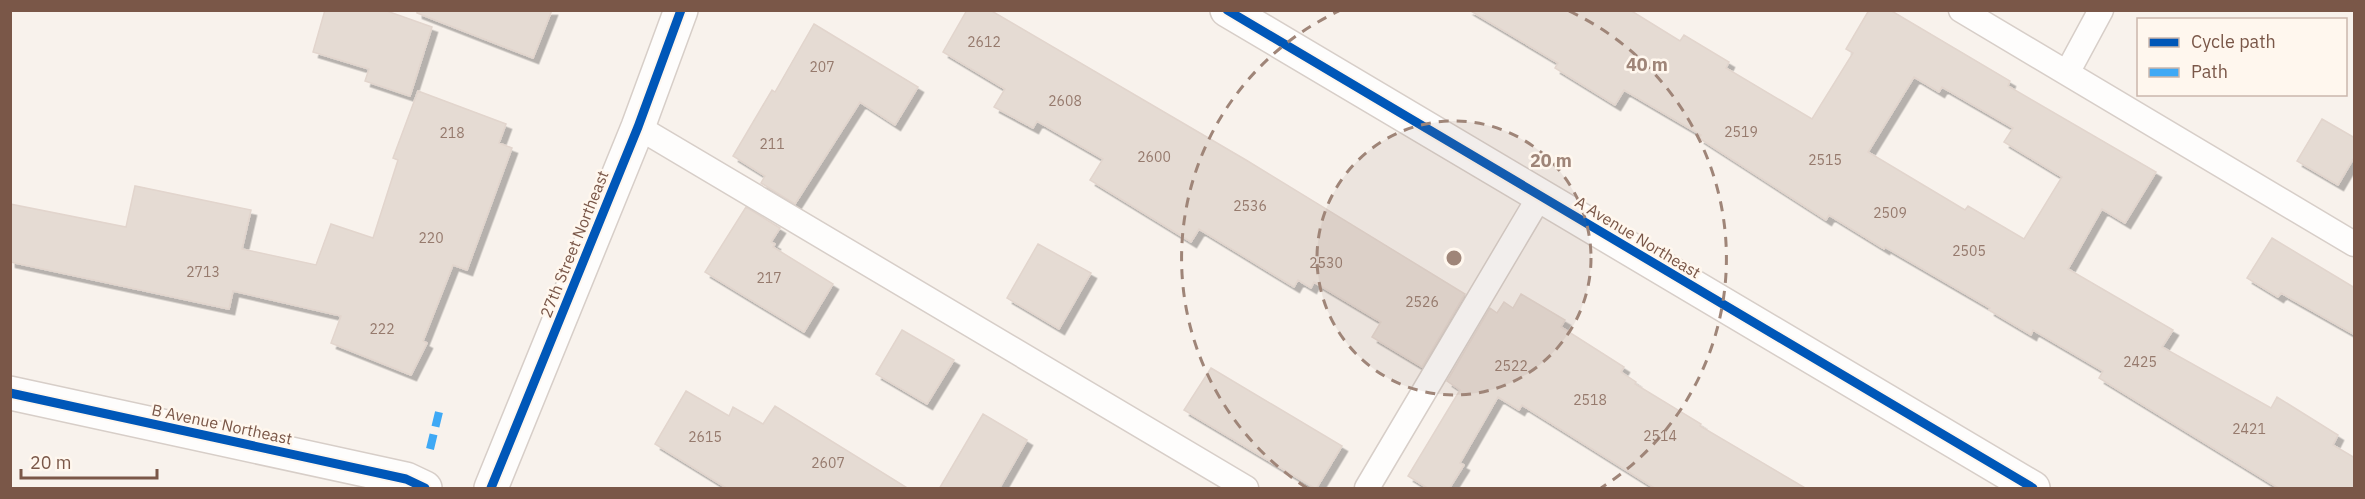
<svg xmlns="http://www.w3.org/2000/svg" width="2365" height="499" font-family="'IBM Plex Sans',sans-serif">
	<style>
		.building { fill: #e5dbd3; stroke: #e2d5cd; stroke-width: 1.5; fill-rule: evenodd; filter: url(#shadow) }
		.lines { fill: none; stroke-linecap: round; stroke-linejoin: round }
		.service-casing { stroke: #d7cec8; stroke-width: 27 }
		.minor-casing { stroke: #d7cec8; stroke-width: 36 }
		.service { stroke: #fefdfc; stroke-width: 24 }
		.minor { stroke: #fefdfc; stroke-width: 33 }
		.quiet { stroke: #3fa9f5; stroke-width: 8; stroke-dasharray: 15 8; stroke-linecap: butt }
		.cycleway-casing { stroke: #fff7ee; stroke-width: 13 }
		.cycleway { stroke: #0057b8; stroke-width: 9 }
		.ring { fill: none; stroke: #9f8578; stroke-width: 3; stroke-dasharray: 10 8 }
		.labels { text-anchor: middle; stroke-width: 5; stroke-linejoin: round; paint-order: stroke }
		.number-label { font-size: 14px; fill: #967a6d }
		.street-label { font-size: 16px; fill: #7a5748; stroke: #fff7ee }
		.centre { fill: #9f8578; stroke: #fff7ee; stroke-width: 3 }
		.ring-label { font-size: 18px; text-anchor: middle; font-weight: bold; fill: #9f8578; stroke: #fff7ee; stroke-width: 5; stroke-linejoin: round; paint-order: stroke }
	</style>
	<defs>
		<filter id="shadow"><feDropShadow dx="5.5" dy="5.5" stdDeviation="0" flood-color="#0004"/></filter>
	</defs>
	<rect width="100%" height="100%" fill="#f8f2ec"/>
	<!-- building -->
	<path class="building" d="M325,10H384L432,27L410,96L365,81L369,69L313,52Z
		M417,10H552L533,58L417,13Z
		M967,10H990L1246,160L1465,294L1422,367L1372,337L1381,322L1314,282L1311,288L1298,280L1294,287L1199,229L1191,242L1090,180L1103,159L1037,121L1033,128L994,107L1005,89L943,52Z
		M1469,10H1630L1680,41L1684,35L1729,62L1726,68L1812,119L1853,53L1846,49L1869,10H1890L2010,81L2008,86L2156,172L2125,223L2102,209L2068,269L2173,330L2162,347L2271,408L2277,397L2338,435L2333,445L2355,458V489H2280L2099,378L2103,371L2033,330L2031,335L1989,310L1990,308L1885,247L1884,249L1829,215L1826,220L1699,138L1701,135L1624,90L1615,105L1555,68L1558,63ZM1914,77L1939,92L1942,87L2013,128L2004,142L2062,177L2024,239L1968,206L1965,210L1868,152Z
		M814,24L918,87L895,125L860,102L795,204L761,183L765,176L733,156L772,90L775,92Z
		M418,91L506,124L499,143L512,148L467,270L453,265L423,341L427,343L411,375L331,343L341,316L233,291L229,309L10,262V204L126,227L135,186L251,210L242,249L316,265L331,224L373,238L398,160L393,158Z
		M2322,119L2355,138V156L2338,185L2297,161Z
		M746,207L780,228L771,242L775,244L773,247L833,284L804,332L705,272Z
		M2272,238L2355,288V335L2281,293L2278,297L2247,278Z
		M1038,244L1091,273L1059,329L1007,298Z
		M1521,294L1565,320L1561,327L1624,367L1621,372L1636,382L1635,384L1701,424L1700,426L1807,489H1656L1522,405L1519,410L1498,397L1460,463L1464,465L1449,489H1429L1408,476L1460,390L1447,381L1490,308L1497,313L1504,302L1513,308Z
		M902,330L954,360L927,404L876,374Z
		M1211,368L1342,446L1316,489L1184,410Z
		M686,391L729,416L733,407L763,424L775,406L909,489H728L655,444Z
		M983,414L1027,440L999,489H939Z"/>
	<g class="lines">
		<!-- service casing -->
		<g class="service-casing">
			<path id="service" d="M1961,10L2354,244
				M2067,73L2101,10
				M638,127L1246,488
				M1367,488L1540,196"/>
		</g>
		<!-- minor casing -->
		<g class="minor-casing">
			<path id="minor" d="M1227,10L2033,488
				M10,393L406,479L425,488
				M491,488L638,127L681,10"/>
		</g>
		<!-- service -->
		<use href="#service" class="service"/>
		<!-- minor -->
		<use href="#minor" class="minor"/>
		<!-- quiet -->
		<path class="quiet" d="M430,449L439,412"/>
		<!-- cycleway casing -->
		<g class="cycleway-casing">
			<path id="cycleway" d="M1227,10L2033,488
				M10,393L406,479L425,488
				M491,488L638,127L681,10"/>
		</g>
		<!-- cycleway -->
		<use href="#cycleway" class="cycleway"/>
	</g>
	<!-- distance rings -->
	<circle cx="1454" cy="258" r="137" fill="#9f8578" fill-opacity=".12"/>
	<g class="ring">
		<circle cx="1454" cy="258" r="137"/>
		<path d="M1307 488A273 273 0 0 1 1339 11M1569 11A273 273 0 0 1 1601 488"/>
	</g>
	<g class="labels">
		<!-- number labels -->
		<g class="number-label">
			<text x="984" y="47">2612</text>
			<text x="822" y="72">207</text>
			<text x="1065" y="106">2608</text>
			<text x="1741" y="137">2519</text>
			<text x="452" y="138">218</text>
			<text x="772" y="149">211</text>
			<text x="1154" y="162">2600</text>
			<text x="1825" y="165">2515</text>
			<text x="1250" y="211">2536</text>
			<text x="1890" y="218">2509</text>
			<text x="431" y="243">220</text>
			<text x="1969" y="256">2505</text>
			<text x="1326" y="268">2530</text>
			<text x="203" y="277">2713</text>
			<text x="769" y="283">217</text>
			<text x="1422" y="307">2526</text>
			<text x="382" y="334">222</text>
			<text x="2140" y="367">2425</text>
			<text x="1511" y="371">2522</text>
			<text x="1590" y="405">2518</text>
			<text x="2249" y="434">2421</text>
			<text x="1660" y="441">2514</text>
			<text x="705" y="442">2615</text>
			<text x="828" y="468">2607</text>
		</g>
		<!-- street labels -->
		<g class="street-label">
			<text transform="translate(1638 237) rotate(31)" y="6">A Avenue Northeast</text>
			<text transform="translate(574 244) rotate(-68)" y="6">27th Street Northeast</text>
			<text transform="translate(222 424) rotate(12)" y="6">B Avenue Northeast</text>
		</g>
	</g>
	<circle cx="1454" cy="258" r="9" class="centre"/>
	<g class="ring-label">
		<text x="1647" y="71">40 m</text>
		<text x="1551" y="167">20 m</text>
	</g>
	<!-- border -->
	<rect width="2365" height="499" fill="none" stroke="#7a5748" stroke-width="24"/>
	<!-- legend -->
	<rect x="2137" y="18" width="210" height="78" fill="#fff7ee" stroke="#cab7ac" stroke-width="1.5"/>
	<rect x="2149" y="38" width="30" height="9" fill="#0057b8" stroke="#cab7ac" stroke-width="1.5"/>
	<text x="2191" y="48" font-size="18" fill="#7a5748">Cycle path</text>
	<rect x="2149" y="68" width="30" height="9" fill="#3fa9f5" stroke="#cab7ac" stroke-width="1.5"/>
	<text x="2191" y="78" font-size="18" fill="#7a5748">Path</text>
	<!-- scale -->
	<path d="M21 469v9h136v-9" fill="none" stroke="#7a5748" stroke-width="3"/>
	<text x="30" y="469" font-size="18" fill="#7a5748" stroke="#fff7ee" stroke-width="4.5" paint-order="stroke">20 m</text>
</svg>
